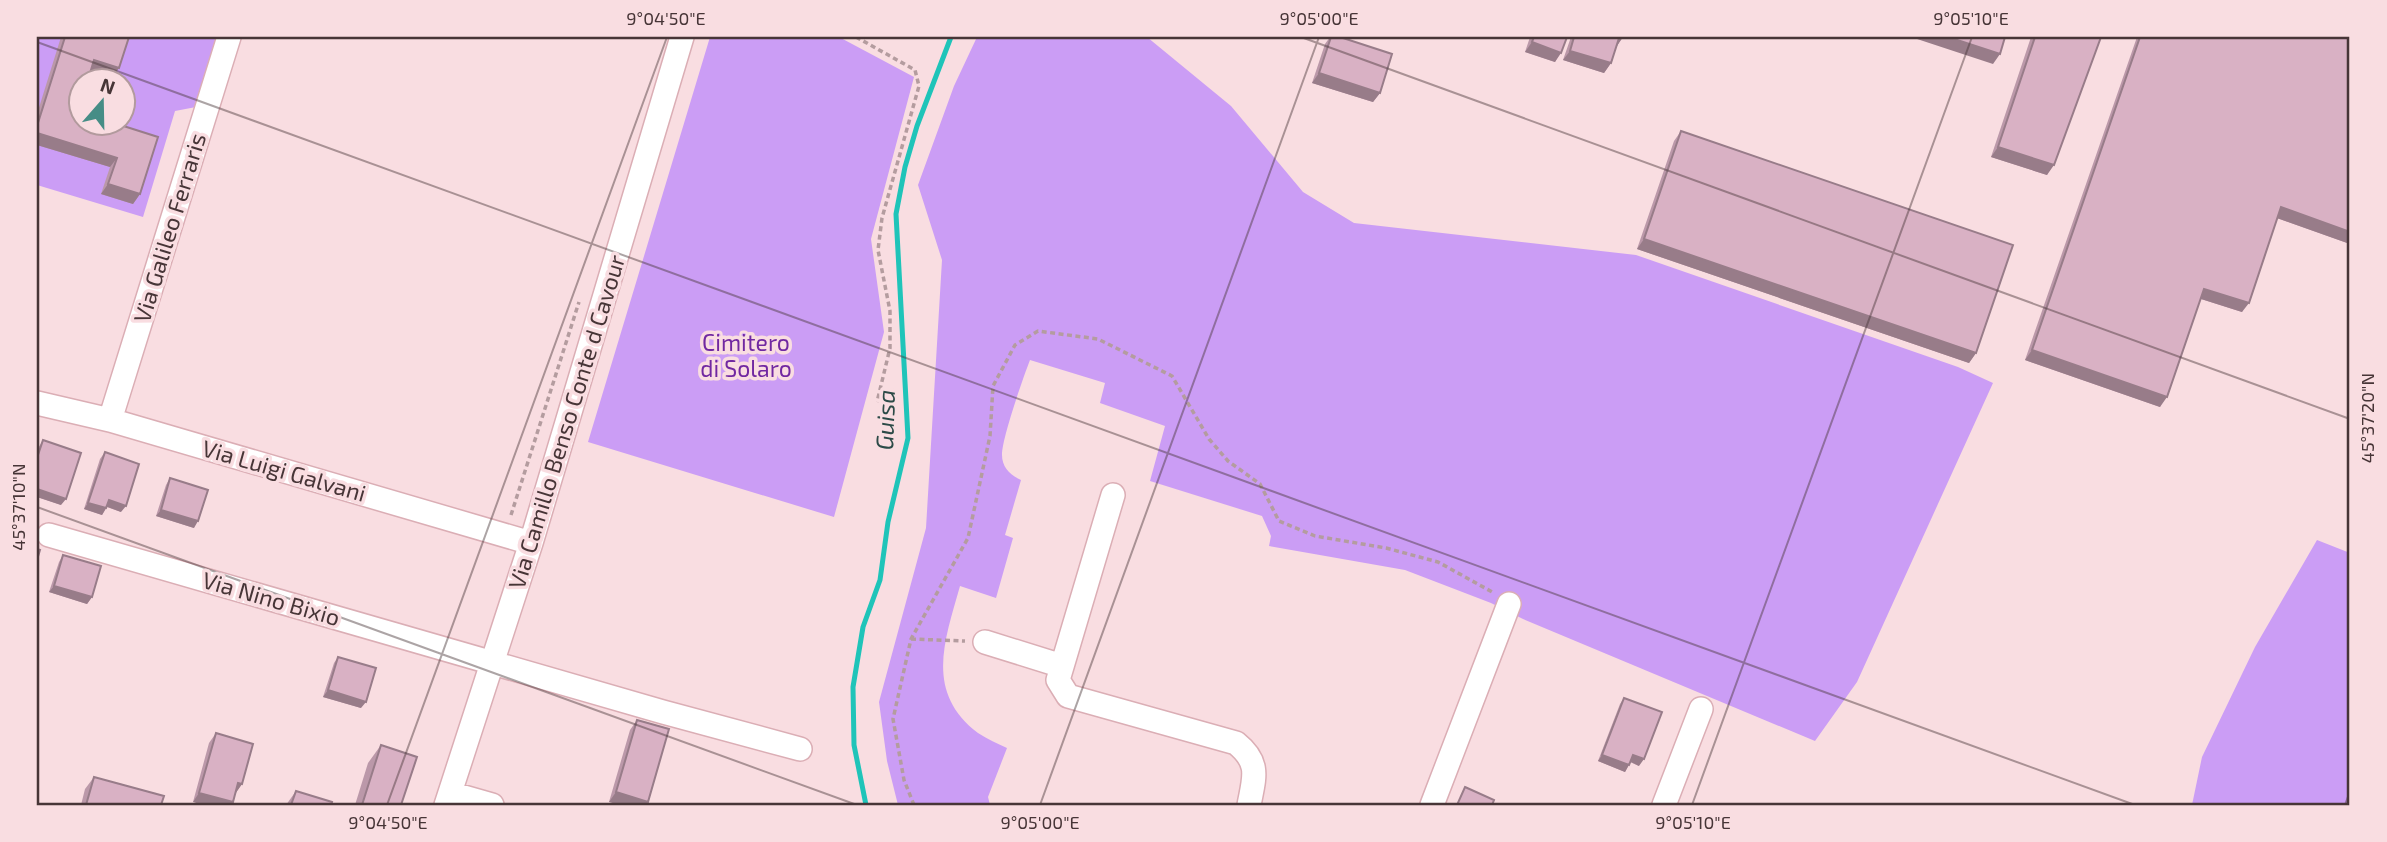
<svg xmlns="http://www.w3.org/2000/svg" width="2387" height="842" font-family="'Exo 2',sans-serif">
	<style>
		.green { fill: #cb9df5; fill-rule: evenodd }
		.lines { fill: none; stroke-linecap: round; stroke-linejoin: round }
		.stream { stroke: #1fc4b9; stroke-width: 5 }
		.minor-casing { stroke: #dbaeb5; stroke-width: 26 }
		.path { stroke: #b49c9f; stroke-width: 3.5; stroke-dasharray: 5 3.5; stroke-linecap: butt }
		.minor { stroke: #fff; stroke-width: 23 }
		.wall { fill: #bb98a9 }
		.shaded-wall { fill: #987c89 }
		.building { fill: #d9b1c4; stroke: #987c89; stroke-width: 2 }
		.ticks { fill: none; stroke: #473537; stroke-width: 2; stroke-opacity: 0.45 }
		.labels { text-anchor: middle; stroke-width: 7; stroke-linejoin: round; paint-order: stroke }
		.street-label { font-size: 23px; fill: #473537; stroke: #f9dde1 }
		.park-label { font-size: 23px; fill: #7128a1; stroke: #f9dde1 }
		.water-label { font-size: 24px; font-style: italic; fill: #2c4a47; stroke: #f9dde1 }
		.neatline { fill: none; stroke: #473537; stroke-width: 2.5 }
		.ticks-label { font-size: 18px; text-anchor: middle; fill: #473537 }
	</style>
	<rect width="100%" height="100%" fill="#f9dde1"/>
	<!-- green -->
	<path class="green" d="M38,37H216L196,107L175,111L143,217L37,185ZM80,80H122V122H80Z
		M710,37H839L914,77L871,239L884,332L834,517L588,442Z
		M977,37H1147L1231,106L1303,192L1354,223L1636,255L1958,367L1993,383L1857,682L1815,741L1523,619L1491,603L1405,570L1269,546L1271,536L1262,516L1150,481L1165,426L1100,403L1105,383L1030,360C1023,378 1002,438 1002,455C1002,467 1010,475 1021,480L1005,535L1013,538L996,598L960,586C945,640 924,692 978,733C987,739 998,744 1007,748L988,797L990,805H898L887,761L879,702L926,528L942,260L918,185L954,86Z
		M2317,540L2350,553V805H2192L2202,757L2255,647Z"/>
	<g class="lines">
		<!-- stream -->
		<path class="stream" d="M866,805L854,745L853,687L863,627L880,580L888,522L908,438L896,214L905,167L917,126L951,37"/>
		<!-- minor casing -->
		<g class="minor-casing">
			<path id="minor" d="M37,403L110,420L531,543
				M110,420L229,37
				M1113,495L1058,680L1068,696L1236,743C1261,763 1254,778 1249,805
				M49,535L663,712L800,749
				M985,642L1062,666
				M450,793L492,805
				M446,805L531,543L682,37
				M1432,805L1509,604
				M1664,805L1701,709"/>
		</g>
		<!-- path -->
		<path class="path" d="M856,37L915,70L919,86L882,218L878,250L890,311V348L877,402
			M511,515L579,302
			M911,639L965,641
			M914,805L904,780L893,719L911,639L968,538L990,436L993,386L1015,345L1038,331L1098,339L1172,376L1209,439L1228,461L1260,484L1279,521L1315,536L1386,548L1438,562L1494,593"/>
		<!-- minor -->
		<use href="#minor" class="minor"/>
	</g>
	<!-- wall -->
	<path class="wall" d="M61,37H129L113,77L91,71L78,112L111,122L140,194L133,204L101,194L110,167L37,145V114Z
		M1330,37L1380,93L1373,102L1312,83L1325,44Z
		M1530,37H1567L1555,62L1525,52Z
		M1571,37H1623L1616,46L1611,63L1604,73L1563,60Z
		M2031,37H2101L2047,175L1991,157Z
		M2137,37H2350V244L2277,218L2242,312L2201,299L2160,407L2025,360Z
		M1681,131L1976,353L1969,363L1637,249L1674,141Z
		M43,440L61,505L37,497V450Z
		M105,452L121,512L107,507L102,515L84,509L100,459Z
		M170,478L194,528L156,516L166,485Z
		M63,555L92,597L87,604L49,592L59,562Z
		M338,657L361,708L323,697L334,663Z
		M1624,698L1639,766L1630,762L1625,772L1598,761L1620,704Z
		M637,720L646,805L609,802L630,730Z
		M216,733L242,784L235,794L193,802L209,743Z
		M381,745L401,805H355L368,763Z
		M94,777L161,805H81L85,789Z
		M296,791L331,805H286Z"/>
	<!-- shaded-wall -->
	<path class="shaded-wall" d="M1591,37H1623L1617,46Z
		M1911,37H1948L2000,54L1993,64Z
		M1532,42L1561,53L1555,62L1525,52Z
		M1570,51L1611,63L1604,73L1563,60Z
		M94,60L119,68L113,77L88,70Z
		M1319,73L1380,93L1373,102L1312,83Z
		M37,133L117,158L110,167L37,145Z
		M1998,147L2054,165L2047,175L1991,157Z
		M108,184L140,194L133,204L101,194Z
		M2281,207L2350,232V244L2274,217Z
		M1644,239L1976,353L1969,363L1637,249Z
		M2204,289L2249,303L2242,312L2198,298Z
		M2032,350L2167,397L2160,407L2025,360Z
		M37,489L66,499L61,505L37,497Z
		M109,500L126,506L121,512L105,506Z
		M88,503L106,508L102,515L84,509Z
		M161,510L198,521L194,528L156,516Z
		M54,586L92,597L87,604L49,592Z
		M328,690L366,702L361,708L323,697Z
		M1602,755L1629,765L1625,772L1598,761Z
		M1633,755L1644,759L1639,766L1629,761Z
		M238,783L242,784L235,794Z
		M616,792L648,802L646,805H620L609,802Z
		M199,793L233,802L230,805H203L193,802Z"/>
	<!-- building -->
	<path class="building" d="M65,37H129L119,68L94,60L88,80H80V103L78,112L80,113V122H111L158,137L140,194L108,184L117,158L37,133V126Z
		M1331,37H1340L1392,54L1380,93L1319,73Z
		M1534,37H1567L1561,53L1532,42Z
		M1574,37H1615L1619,38L1611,63L1570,51Z
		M1948,37H2005L2000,54Z
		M2035,37H2101L2054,165L1998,147Z
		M2140,37H2350V232L2281,207L2249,303L2204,289L2167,397L2032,350Z
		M1681,131L2013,245L1976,353L1644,239Z
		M43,440L81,453L66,499L37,489V458Z
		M105,452L139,464L126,506L109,500L106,508L88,503Z
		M170,478L208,490L198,521L161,510Z
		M37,549L40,550L37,560Z
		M63,555L101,566L92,597L54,586Z
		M338,657L376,668L366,702L328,690Z
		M1624,698L1662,712L1644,759L1633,755L1629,765L1602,755Z
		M637,720L669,729L648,802L616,792Z
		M216,733L253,744L242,784L238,783L233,802L199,793Z
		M381,745L417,757L401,805H362Z
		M94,777L164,796L161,805H86Z
		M1465,787L1494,800L1492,805H1457Z
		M296,791L332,802L331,805H291Z"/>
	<!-- ticks -->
	<path class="ticks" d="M1301,37L2350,419M37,42L2135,805M37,507L857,805M387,805L667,37M1040,805L1319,37M1692,805L1972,37M2345,805L2350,791"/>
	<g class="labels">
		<!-- street labels -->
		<g class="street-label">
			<text transform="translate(170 228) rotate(-73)" y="8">Via Galileo Ferraris</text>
			<text transform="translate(567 422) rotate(-73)" y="8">Via Camillo Benso Conte d Cavour</text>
			<text transform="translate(284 471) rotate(16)" y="8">Via Luigi Galvani</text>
			<text transform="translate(271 599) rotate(16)" y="8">Via Nino Bixio</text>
		</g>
		<!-- park labels -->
		<g class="park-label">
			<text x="746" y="351">Cimitero<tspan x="746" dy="26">di Solaro</tspan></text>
		</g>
		<!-- water labels -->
		<g class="water-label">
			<text transform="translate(886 420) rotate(-88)" y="8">Guisa</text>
		</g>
	</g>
	<!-- border -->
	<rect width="2387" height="842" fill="none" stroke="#f9dde1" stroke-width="77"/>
	<!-- north arrow -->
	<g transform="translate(102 102) rotate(20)"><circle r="33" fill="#f9dde1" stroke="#b29a9d" stroke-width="2"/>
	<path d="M0-5L12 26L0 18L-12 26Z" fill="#468d86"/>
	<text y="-10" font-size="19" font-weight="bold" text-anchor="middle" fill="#473537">N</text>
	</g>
	<rect x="38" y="38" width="2310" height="766" class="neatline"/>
	<g class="ticks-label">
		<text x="666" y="25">9°04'50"E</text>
		<text x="1319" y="25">9°05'00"E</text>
		<text x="1971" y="25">9°05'10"E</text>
		<text transform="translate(2368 418) rotate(-90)" y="6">45°37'20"N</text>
		<text transform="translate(19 507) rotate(-90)" y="6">45°37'10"N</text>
		<text x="388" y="829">9°04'50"E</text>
		<text x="1040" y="829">9°05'00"E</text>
		<text x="1693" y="829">9°05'10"E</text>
	</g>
</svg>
